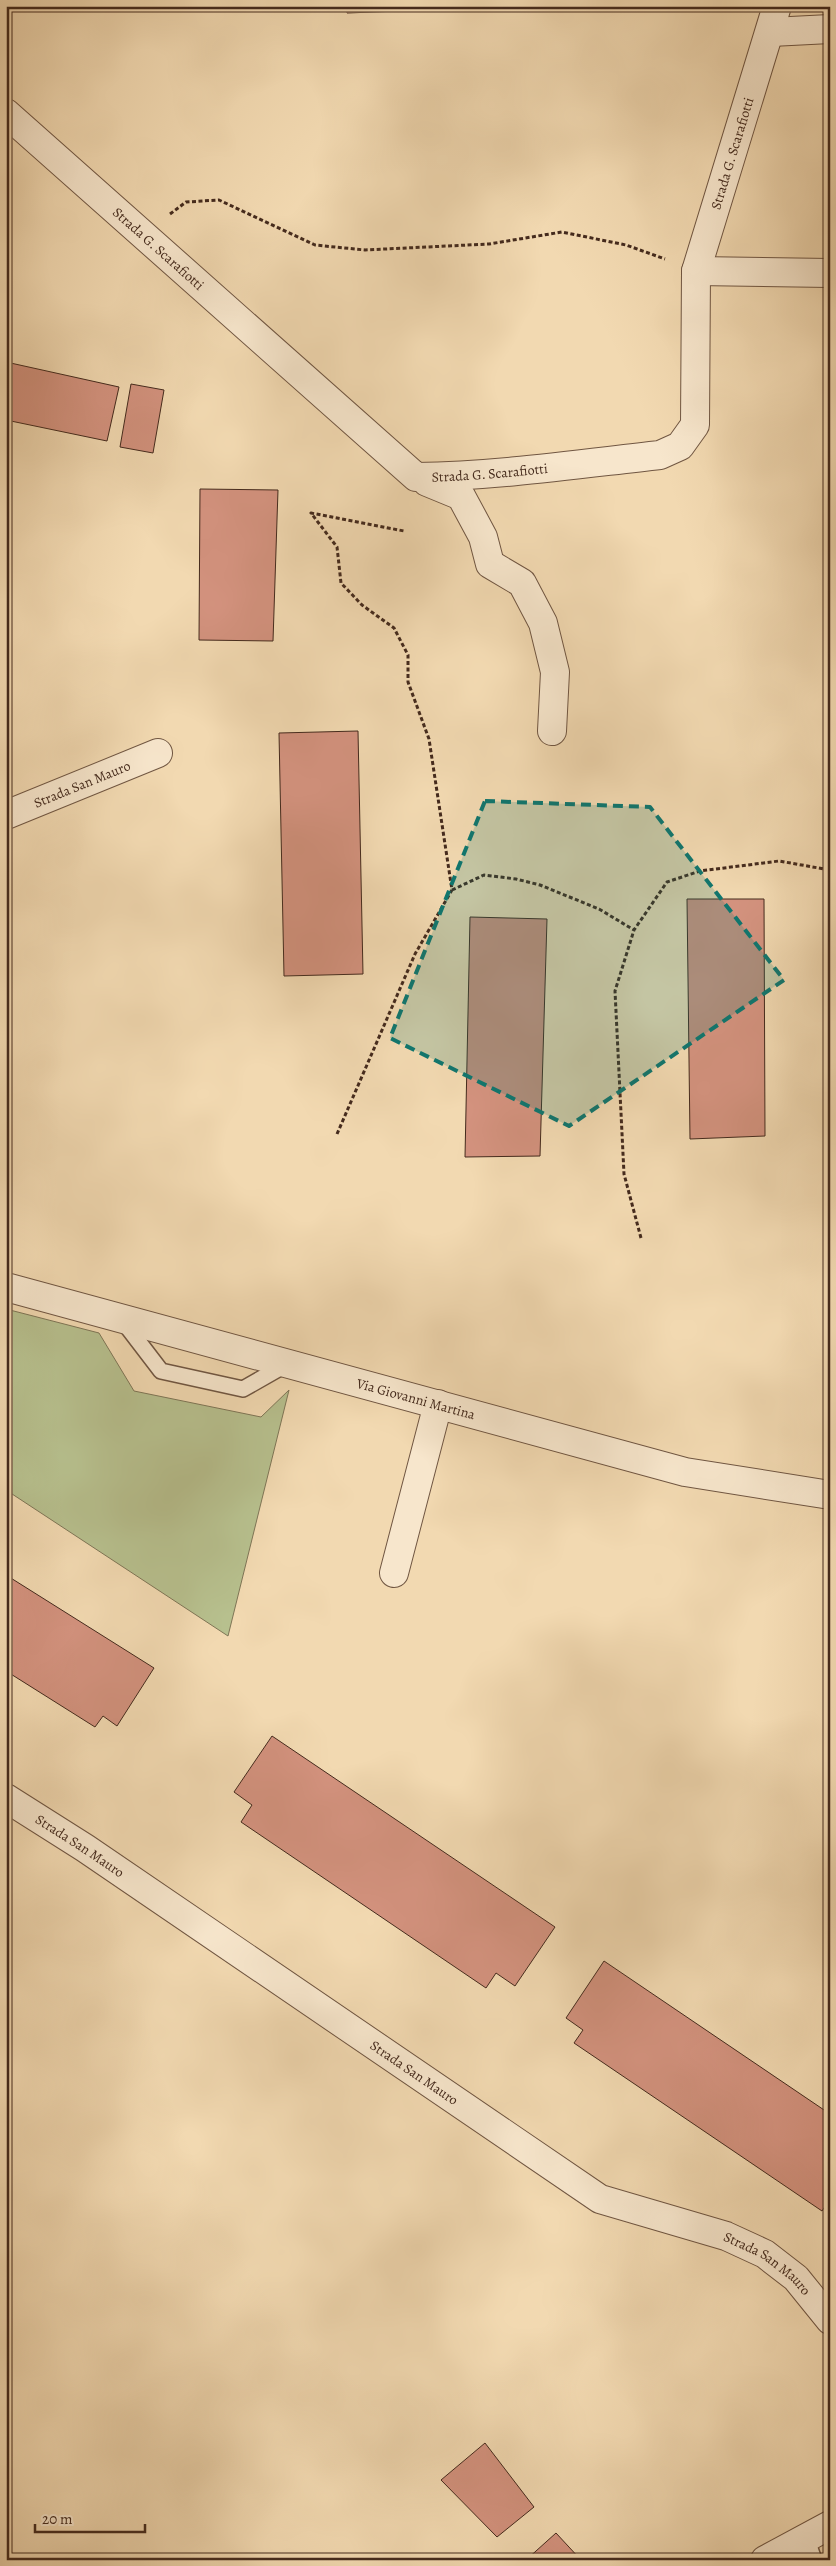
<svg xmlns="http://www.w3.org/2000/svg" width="836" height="2566" font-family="Alegreya,serif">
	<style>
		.grass { fill: #b7c08e; stroke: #7e7556 }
		.building { fill: #d3927e; stroke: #442a1d }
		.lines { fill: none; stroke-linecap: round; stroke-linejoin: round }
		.service-casing { stroke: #705642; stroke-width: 18 }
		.minor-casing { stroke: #705642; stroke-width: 30 }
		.path { stroke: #442a1d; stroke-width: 3; stroke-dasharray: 4 2.5; stroke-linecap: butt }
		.service { stroke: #f7e6cc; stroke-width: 15 }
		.minor { stroke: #f7e6cc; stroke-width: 28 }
		.marked { fill: #0f766e; fill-opacity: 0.2; stroke: #0f766e; stroke-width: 4; stroke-dasharray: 10 6; stroke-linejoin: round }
		.labels { text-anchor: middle; stroke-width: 4; stroke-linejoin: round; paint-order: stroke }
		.street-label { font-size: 14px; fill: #442a1d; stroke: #f7e6cc }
	</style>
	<rect width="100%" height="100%" fill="#f2d9b1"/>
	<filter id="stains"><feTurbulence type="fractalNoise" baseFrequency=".004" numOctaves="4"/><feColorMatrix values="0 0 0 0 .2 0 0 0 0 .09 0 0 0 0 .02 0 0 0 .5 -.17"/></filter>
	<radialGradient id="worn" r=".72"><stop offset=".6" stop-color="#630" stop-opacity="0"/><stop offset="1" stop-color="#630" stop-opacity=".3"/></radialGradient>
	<!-- grass -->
	<path class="grass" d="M6,1309L99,1333L134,1391L261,1417L289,1390L228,1636L6,1490Z"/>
	<!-- building -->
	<path class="building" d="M347,6H479V8L347,13Z
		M6,362L119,387L107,441L6,420Z
		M131,384L164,390L153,453L120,447Z
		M200,489L278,490L273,641L199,640Z
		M358,731L363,974L284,976L279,733Z
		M687,899H764L765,1136L690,1139Z
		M470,917L547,919L540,1156L465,1157Z
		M6,1575L154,1668L117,1726L103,1716L95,1727L6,1671Z
		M272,1736L555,1927L515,1986L496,1973L486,1988L241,1822L252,1805L234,1792Z
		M604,1961L830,2114V2199L822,2211L574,2043L583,2030L566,2018Z
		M485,2443L534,2507L497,2537L441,2480Z
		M556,2533L581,2560H526Z"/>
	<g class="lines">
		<!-- service casing -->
		<g class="service-casing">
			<path id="service" d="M122,1320L161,1371L243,1389L287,1364
				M806,2537L814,2560"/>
		</g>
		<!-- minor casing -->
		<g class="minor-casing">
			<g id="minor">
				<path d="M771,32L830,29"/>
				<path id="s1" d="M6,113L416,477C497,476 579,464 660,455L680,446L695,425L696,271L777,6"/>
				<path d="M696,271L830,273"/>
				<path d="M427,482L461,496L483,537L490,564L522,583L543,623L555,672L552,731"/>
				<path id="s2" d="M6,815L158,753"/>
				<path id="s3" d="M6,1287L685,1472L830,1495"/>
				<path d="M394,1573L438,1404"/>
				<path id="s4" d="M6,1798L85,1848L600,2199L726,2236L765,2254L796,2278L830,2320"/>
				<path d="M765,2560L830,2525"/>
			</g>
		</g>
		<!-- path -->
		<path class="path" d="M170,214L186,202L219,200L315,245L365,250L489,244L562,232L626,245L665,259
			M452,890L484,875L516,879L540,885L599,909L634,930
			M337,1134L415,954L452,890L429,739L408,682V655L394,628L362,605L341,583L337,547L311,513L404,531
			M641,1238L624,1174L615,991L634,930L667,882L700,871L779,861L830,870"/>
		<!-- service -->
		<use href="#service" class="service"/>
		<!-- minor -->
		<use href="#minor" class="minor"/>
	</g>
	<!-- marked area -->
	<path class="marked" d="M485,801L650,807L784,980L569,1126L390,1038Z"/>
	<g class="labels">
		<!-- street labels -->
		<g class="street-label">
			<text dy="5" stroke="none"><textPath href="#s1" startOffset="1118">Strada G. Scarafiotti</textPath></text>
			<text dy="5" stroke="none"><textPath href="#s1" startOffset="204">Strada G. Scarafiotti</textPath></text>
			<text dy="5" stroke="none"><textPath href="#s1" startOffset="622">Strada G. Scarafiotti</textPath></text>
			<text dy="5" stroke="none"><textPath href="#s2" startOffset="82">Strada San Mauro</textPath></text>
			<text dy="5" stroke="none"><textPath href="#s3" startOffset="425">Via Giovanni Martina</textPath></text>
			<text dy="5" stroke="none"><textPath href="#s4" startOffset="88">Strada San Mauro</textPath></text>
			<text dy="5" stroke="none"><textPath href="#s4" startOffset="492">Strada San Mauro</textPath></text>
			<text dy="5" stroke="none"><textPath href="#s4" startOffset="898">Strada San Mauro</textPath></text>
		</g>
	</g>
	<!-- margin -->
	<rect width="836" height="2566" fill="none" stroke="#f2d9b1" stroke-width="25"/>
	<rect x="8" y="8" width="821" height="2551" fill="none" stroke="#442a1d" stroke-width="2.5"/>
	<rect x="12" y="12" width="811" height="2541" fill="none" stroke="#442a1d"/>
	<!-- scale -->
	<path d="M35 2524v8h110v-8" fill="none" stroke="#442a1d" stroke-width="2.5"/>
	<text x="42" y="2524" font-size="15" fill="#442a1d" stroke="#f7e6cc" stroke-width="4" paint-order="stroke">20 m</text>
	<rect width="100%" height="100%" filter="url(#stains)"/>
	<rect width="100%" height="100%" fill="url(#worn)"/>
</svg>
